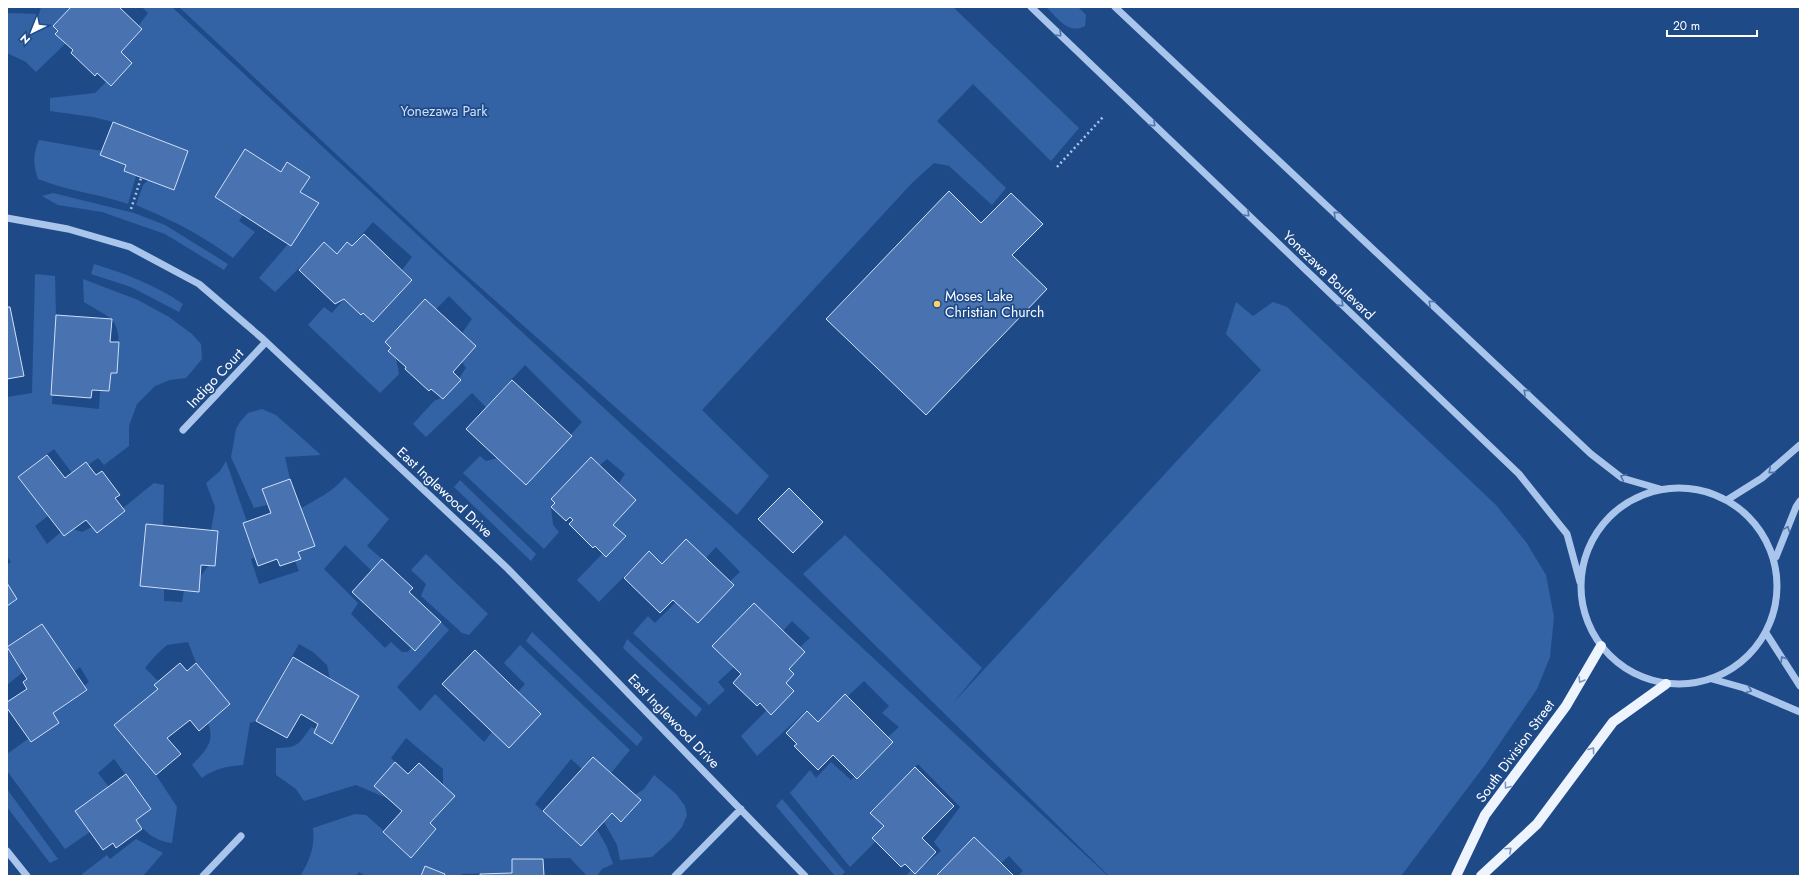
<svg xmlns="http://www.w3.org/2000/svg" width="1807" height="883" font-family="Jost,sans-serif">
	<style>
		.green { fill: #3363a5 }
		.building { fill: #4873b0; stroke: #cfe0f8 }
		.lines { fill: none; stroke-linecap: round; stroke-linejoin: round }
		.path { stroke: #aac5eb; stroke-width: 2.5; stroke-dasharray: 2 3; stroke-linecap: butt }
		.minor { stroke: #aac5eb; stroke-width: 7 }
		.major { stroke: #eef4fe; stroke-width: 10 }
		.oneway { stroke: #5075ab }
		.oneway2 { stroke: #7c96bd }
		.poi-dot { fill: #f8d36a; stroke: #1f4a88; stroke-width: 1.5 }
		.labels { text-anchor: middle; stroke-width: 3.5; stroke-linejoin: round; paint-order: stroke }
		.park-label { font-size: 14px; fill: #cfe0f8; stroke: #1f4a88 }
		.street-label { font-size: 14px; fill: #fff; stroke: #1f4a88 }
		.poi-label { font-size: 14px; fill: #fff; stroke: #1f4a88; text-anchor: start }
	</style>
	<rect width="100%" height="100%" fill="#1f4a88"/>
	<!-- green -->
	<path class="green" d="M41,7H71L53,26L58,31L55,34L66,43L36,72L26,62L7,53V13L39,14Z
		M142,7H172L1108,876H1018L1023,871L1009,856L1001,863L974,837L936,876H906L911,870L915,873L941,851L934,842L960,807L918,764L870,812L884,826L872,838L876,841L850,867L790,793L810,770L816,778L831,762L851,780L854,777L857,779L893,742L888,737L899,727L882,713L889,706L864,681L847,697L845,694L818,722L806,711L757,756L741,736L767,710L771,714L794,691L786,683L794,674L789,669L805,653L800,647L810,638L792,621L783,631L754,603L712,646L734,667L718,682L725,690L709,705L633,633L648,616L655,623L676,602L698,623L734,585L730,581L740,572L716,547L706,558L686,539L662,564L649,551L599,602L577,580L603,553L625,536L613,525L636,500L619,483L625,474L607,459L555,503L551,507L553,525L559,532L544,549L463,473L480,456L486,461L497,458L526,485L582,422L525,365L486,407L472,393L426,437L413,424L434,401L441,398L443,399L461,380L459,378L466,368L462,362L476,346L462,333L472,319L449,296L436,309L425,299L385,342L391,348L389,350L396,358L399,374L380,393L308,325L324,307L332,313L344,299L361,315L363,313L373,322L412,280L402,270L412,257L373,222L352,246L347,242L337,254L324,243L275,292L259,278L288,244L291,246L319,204L300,192L310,177L287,162L281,172L245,149L215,197L243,215L239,221L255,232L233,258C200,234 174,221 136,205L143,185L148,180L174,190L188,151L113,122L93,117L50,111V98L95,93L106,82L121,52L142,29L139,25L148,13Z
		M179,7H953L1079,128L1051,161L973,84L937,121L1006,188L992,205L949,166L934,163L912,183L702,410L769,476L737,515L447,258Z
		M1046,7H1078L1086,15L1085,26C1068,35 1058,18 1046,7Z
		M39,140L102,151L126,165L124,171L136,176L128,204C99,194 67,191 38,179C33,163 33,155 39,140Z
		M53,193L134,213L165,225L228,264L224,270L165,234L102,212L58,205L42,196Z
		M94,264C126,274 156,285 183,304L179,312L131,287L91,274Z
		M35,274L55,276L56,315L52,404L99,409L100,391H109L111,373H117C118,359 123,329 111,319C103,312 93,308 84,302L83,279L138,300L169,317L192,334L201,344L202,359L186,378L170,380L155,386L137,404L129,426V446L104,465L98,458L88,465L72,473L54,449L18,477L48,516L35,526L47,544L61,532L64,536L73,529L82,532L92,527L97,532L125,511L123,508L154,483L164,485L163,526L146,525L140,586L164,589V601L182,602L184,590L199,592L200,577L209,565H215L218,531L211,530L215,507L206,483L220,471L226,461L247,522L243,524L255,557L251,559L259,584L299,571L295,561L301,558L298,552L314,546L300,509C315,500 334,491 345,477L389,519L367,546L382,559L372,571L345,545L324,569L358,603L351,614L385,648L391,642L402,652H408L411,648L415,651L441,622L449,630L397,687L420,711L435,694L484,742L492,732L509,748L541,714L518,692L525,684L504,663L520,645L630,750L611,773L593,757L582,769L571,759L535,804L581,846L597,829L607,847L613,864L602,869L597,876H587L570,858L512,859V873L462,874L461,876H365L359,872L356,876H300C310,861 315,846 313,828L355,814L366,815L384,831L383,833L411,858L436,830L430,823L455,796L443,785V769L406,738L391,758L395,762L374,786L389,799L356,785L304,801L296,789L276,775V748C298,748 298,745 311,727L316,729L314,733L332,744L359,696L330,679L327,665L313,652L299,644L256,721L250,723L243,765C228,766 215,768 202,778L192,765C204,752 216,743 208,723L230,704L196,663L188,642L167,645L155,656L145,668L158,681L154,685L158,689L114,725L156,775L177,807L172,843C156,841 145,833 136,820L151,809L114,759L98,773L109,787L90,832L65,849L7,771V754L28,739L31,742L59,723L53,713L87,691L84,686L89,682L80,667L74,672L42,624L7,647V606L17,599L7,583V565L11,562L7,556V397L32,393Z
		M1236,302L1253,316L1273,302L1287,307L1496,505L1526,542L1546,575L1554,617L1550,657L1537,689L1485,765L1401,876H1109L803,574L845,535L982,668L953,703L1261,370L1226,334Z
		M262,409L276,415L321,455L285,457L290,479L262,489L267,505L254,508L231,457L236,429L240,422L248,413Z
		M460,480L536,554L531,561L454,487Z
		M426,554L488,614L469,635L462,633L421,596L426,584L411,570Z
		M532,632L643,738L637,746L526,641Z
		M627,639L702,709L696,717L623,648Z
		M7,649L23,672L7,685Z
		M654,775L676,794L685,806L687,815L682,827L672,839L652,857L620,860L617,845L604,822L612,813L622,822L641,800L635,795L644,789Z
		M7,789L58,859L50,863L7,807Z
		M782,799L845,872L841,876H835L776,806Z
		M136,839L163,853L143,876H84L82,874L107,855L110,859Z"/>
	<!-- building -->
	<path class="building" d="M71,7H119L142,29L121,52L132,63L111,86L97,73L95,76L71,53L73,50L55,34L58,31L53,26Z
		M113,122L188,151L174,190L124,171L126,165L100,155Z
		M245,149L281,172L287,162L310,177L300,192L319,203L291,246L215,197Z
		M949,191L981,223L1011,193L1043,224L1012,255L1047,289L926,415L826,319Z
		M364,234L412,280L373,322L363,313L361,315L344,299L335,304L299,270L324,242L337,254L347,242L352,246Z
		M425,299L476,346L453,372L461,380L443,399L431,389L429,391L405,369L406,367L388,351L391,348L385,342Z
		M7,307H10L24,376L7,379Z
		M56,315L112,319L110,342H119L117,373H111L109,391L92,390L91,398L51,395Z
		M512,380L572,436L526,485L466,429Z
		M47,455L65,478L86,462L96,475L102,471L120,495L115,498L125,511L97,533L86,520L64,536L18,477Z
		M591,457L636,500L613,525L626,536L606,557L595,546L593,548L569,524L573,520L570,517L566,521L551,507L555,503L551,499Z
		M290,479L315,546L298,552L301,559L280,566L277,559L258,566L243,523L271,513L262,489Z
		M789,488L823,522L793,553L758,519Z
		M146,524L218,531L215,566L201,565L199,592L140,586Z
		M686,539L734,585L698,623L673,600L660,613L624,578L649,551L662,564Z
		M382,559L413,588L409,592L441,622L415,651L352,592Z
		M7,583L17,599L7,606Z
		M754,603L805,652L789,669L794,674L786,683L794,691L771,715L760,703L757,706L733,683L741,674L712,646Z
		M42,624L87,690L53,713L59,723L31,742L7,708V702L27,689L23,682L27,679L7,647Z
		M475,650L541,714L509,748L442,684Z
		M293,657L359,696L332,744L314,733L318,724L301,714L287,738L256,721Z
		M180,663L187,671L196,663L230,704L199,731L190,720L167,738L181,754L156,775L114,725L158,689L154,685Z
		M845,694L893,742L857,779L833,755L818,770L794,746L797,744L786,733L807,711L818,722Z
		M593,757L641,800L621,822L612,813L581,846L543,811Z
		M395,762L408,774L419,763L455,796L430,823L436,829L411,858L383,832L402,811L374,786Z
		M915,767L954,806L922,838L936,852L915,874L905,864L901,867L872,838L884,826L870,813Z
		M126,774L151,809L136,820L142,829L116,848L113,843L103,850L75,811Z
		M974,837L1001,863L1014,876H936Z
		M512,859H543L544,876H480V874L512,873Z
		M425,866L445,874L444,876H421Z"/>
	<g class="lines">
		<!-- path -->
		<path class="path" d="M1057,167L1103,117
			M131,209L141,178"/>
		<!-- minor -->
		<path class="minor" d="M1031,7L1519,474L1567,534L1580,582
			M1115,7L1591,454L1622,478L1660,489
			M7,218L68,229L130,247L199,284L263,339L508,569L805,876
			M183,430L266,342
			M1581 586a98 98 0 1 1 196 0a98 98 0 1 1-196 0Z
			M1727,500L1762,478L1800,445
			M1776,557L1796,507L1800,501
			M1766,633L1800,686
			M1712,679L1744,688L1800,712
			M7,851L27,876
			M203,876L241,836
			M675,876L741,809"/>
		<!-- major -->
		<path class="major" d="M1456,876L1485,815L1566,706L1601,646
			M1481,876L1537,824L1613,722L1666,684"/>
	</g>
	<!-- one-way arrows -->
	<defs><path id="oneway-chevron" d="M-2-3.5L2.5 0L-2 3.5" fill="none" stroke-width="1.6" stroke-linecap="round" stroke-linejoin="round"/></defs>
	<g class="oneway">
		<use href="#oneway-chevron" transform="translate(1059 34) rotate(44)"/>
		<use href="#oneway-chevron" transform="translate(1153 124) rotate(44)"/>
		<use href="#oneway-chevron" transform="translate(1247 214) rotate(44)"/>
		<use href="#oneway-chevron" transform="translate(1336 214) rotate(-137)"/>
		<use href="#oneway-chevron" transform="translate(1431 303) rotate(-137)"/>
		<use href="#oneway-chevron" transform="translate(1341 304) rotate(44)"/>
		<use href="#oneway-chevron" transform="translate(1526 392) rotate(-137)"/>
		<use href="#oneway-chevron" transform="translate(1771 471) rotate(139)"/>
		<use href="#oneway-chevron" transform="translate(1623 477) rotate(-155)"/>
		<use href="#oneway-chevron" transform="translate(1787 529) rotate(-69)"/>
		<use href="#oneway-chevron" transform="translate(1783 659) rotate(-122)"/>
		<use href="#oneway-chevron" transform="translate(1749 690) rotate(22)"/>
	</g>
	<g class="oneway2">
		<use href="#oneway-chevron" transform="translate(1581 680) rotate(121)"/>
		<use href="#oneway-chevron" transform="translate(1592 750) rotate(-53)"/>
		<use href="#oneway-chevron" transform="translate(1507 786) rotate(126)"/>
		<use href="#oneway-chevron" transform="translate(1509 850) rotate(-43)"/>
	</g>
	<!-- markers -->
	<circle class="poi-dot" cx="937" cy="304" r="4"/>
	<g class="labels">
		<!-- park labels -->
		<g class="park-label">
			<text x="444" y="116">Yonezawa Park</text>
		</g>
		<!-- street labels -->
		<g class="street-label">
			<text transform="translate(1329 275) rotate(44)" y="5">Yonezawa Boulevard</text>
			<text transform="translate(215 378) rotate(-47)" y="5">Indigo Court</text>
			<text transform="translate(445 492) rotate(43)" y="5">East Inglewood Drive</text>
			<text transform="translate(674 721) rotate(46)" y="5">East Inglewood Drive</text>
			<text transform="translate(1515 751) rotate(-54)" y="5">South Division Street</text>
		</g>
		<!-- poi labels -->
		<g class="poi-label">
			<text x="945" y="301">Moses Lake<tspan x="945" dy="16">Christian Church</tspan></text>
		</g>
	</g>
	<!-- border -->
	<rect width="1807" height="883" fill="none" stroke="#ffffff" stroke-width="16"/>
	<!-- north arrow -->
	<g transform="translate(32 32) rotate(223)" stroke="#1f4a88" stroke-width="3" paint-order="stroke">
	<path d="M0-3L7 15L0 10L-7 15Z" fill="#ffffff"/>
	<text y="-6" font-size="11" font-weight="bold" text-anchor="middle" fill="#ffffff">N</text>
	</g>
	<!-- scale -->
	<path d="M1667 30v6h90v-6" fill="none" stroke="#ffffff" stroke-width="2"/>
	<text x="1673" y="30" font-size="12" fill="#ffffff" stroke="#1f4a88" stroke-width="3" paint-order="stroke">20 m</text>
</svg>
